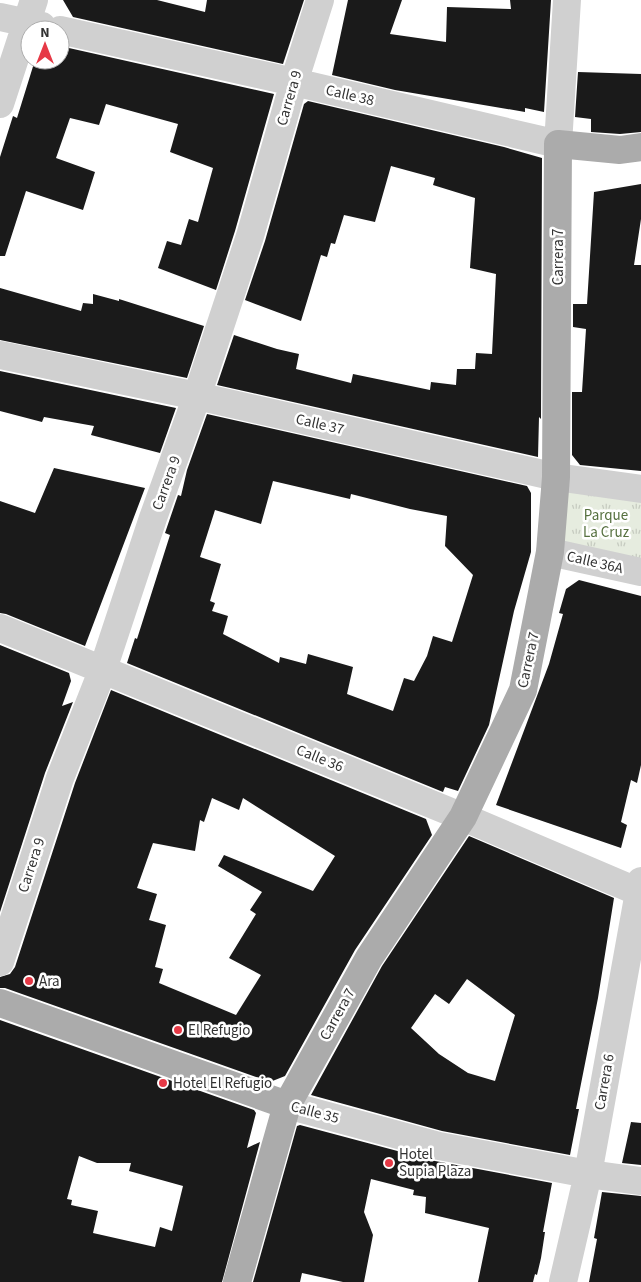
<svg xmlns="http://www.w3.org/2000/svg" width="641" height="1282" font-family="'Source Sans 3',sans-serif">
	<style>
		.park { fill: url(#park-tufts) }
		.building { fill: #1a1a1a; fill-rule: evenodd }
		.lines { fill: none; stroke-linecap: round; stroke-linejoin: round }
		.minor { stroke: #d0d0d0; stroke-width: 28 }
		.major { stroke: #ababab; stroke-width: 28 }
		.poi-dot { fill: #e63946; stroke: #fff; stroke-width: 2 }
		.labels { text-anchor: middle; stroke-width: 5; stroke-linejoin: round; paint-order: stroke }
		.street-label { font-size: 15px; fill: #333; stroke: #fff }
		.park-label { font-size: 15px; fill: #56703f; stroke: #fff }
		.poi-label { font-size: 15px; fill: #333; stroke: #fff; text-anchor: start }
	</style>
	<defs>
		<pattern id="park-tufts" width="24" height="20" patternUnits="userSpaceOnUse" patternTransform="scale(1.25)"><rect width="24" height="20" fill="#e6ecdf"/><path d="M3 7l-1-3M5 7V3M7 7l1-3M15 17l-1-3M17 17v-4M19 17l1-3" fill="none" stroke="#c6cbc0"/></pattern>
	</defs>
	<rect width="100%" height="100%" fill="#fff"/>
	<!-- park -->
	<path class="park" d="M562,482L641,494V566L560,548Z"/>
	<!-- building -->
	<path class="building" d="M63,0H157L205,12L207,0H304L283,64L73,17Z
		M348,0H402L390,34L446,42L447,7L511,9L510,0H551L544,112L525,108V112L395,90L332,75Z
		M60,46L274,94L235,231L216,290L158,268L167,241L181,245L189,219L198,222L213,168L170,152L178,124L106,104L99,125L70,118L56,158L95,172L83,210L26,191L5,256H0V157L13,116L17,118L35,60H60Z
		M578,72L641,74V132L620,134L591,132V119L575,117Z
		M308,101L504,147L542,158L541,419L539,417L538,457L217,385L234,335L277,349L299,354L296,369L351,383L353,374L430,390L431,382L456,385L457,369H475L476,353L492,354L496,274L470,268L475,198L433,185L435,178L391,166L375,222L344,215L335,244L331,243L327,257L321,255L301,321L245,300L265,241L304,104Z
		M641,184V219L634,265H641V471L580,465L572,455V392H582L586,329L573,327V304H587L594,192Z
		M0,288L81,311L83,303L93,304V294L119,301V299L204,326L187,378L0,340Z
		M0,371L176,408L160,453L91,435L94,426L44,417L42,422L0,411Z
		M207,414L527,486L531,493V552L514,611L489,725L458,791L445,787L443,792L127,663L135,638L137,639L170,535L165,533L178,495L181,496L187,470ZM273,481L350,499L351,494L410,509L447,516L445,546L473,575L452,642L433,636L427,656L414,681L404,678L393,711L347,694L353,667L308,654L306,664L280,657L279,663L223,634L228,616L212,611L215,603L210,601L221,564L200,557L215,510L261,524Z
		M54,468L145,488L85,646L6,614L0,613V501L35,513Z
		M579,580L641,596V765L637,783L631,780L621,822L627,825L621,848L496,805L549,664L563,614L559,613L566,589Z
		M0,645L69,673L71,681L62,706L73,702L45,773L0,912Z
		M111,690L426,819L432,835L355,950L285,1076L270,1082L5,988H0V977L10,974L15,967L75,783ZM212,798L239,810L243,798L335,856L313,891L224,855L218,866L262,892L250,910L256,914L229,958L261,975L236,1015L159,983L163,969L155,967L166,925L149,920L157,894L137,888L153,843L195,851L200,820L204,822Z
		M469,836L614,898L598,998L576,1109H579L570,1155L442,1131L311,1095L382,966ZM467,979L515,1015L495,1081L468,1073L439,1054L411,1028L435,994L449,1004Z
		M0,1020L254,1110L256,1113L247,1148L260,1142L222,1282H0ZM79,1156L97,1163H131L129,1171L183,1186L172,1231L160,1227L155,1247L93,1233L98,1211L71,1205L72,1200L67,1199Z
		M631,1122L641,1123V1165L622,1163Z
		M300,1125L435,1161L552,1183L543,1232H545L541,1258L537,1275L535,1274L533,1282H478L489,1228L425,1213L426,1197L413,1195L414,1190L371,1179L364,1212L373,1235L364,1282H343L302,1273L300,1282H253L297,1126Z
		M602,1192L641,1196V1282H589L597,1239L594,1238Z"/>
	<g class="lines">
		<!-- minor -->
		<path class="minor" d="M0,17L42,26
			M60,30L294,82L558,144L567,0
			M0,104L34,0
			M0,355L197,396L556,477L641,489
			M550,552L641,572
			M0,628L463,817L639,892
			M0,962L60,778L103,669L153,518L197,396L250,236L294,82L320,0
			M287,1105L439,1146L588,1174L641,1181
			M563,1282L588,1174L641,881"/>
		<!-- major -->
		<path class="major" d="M0,1003L287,1105
			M237,1282L287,1105L369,958L463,817L523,690L550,552L556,477L558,144L620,150L641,147"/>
	</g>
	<!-- markers -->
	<g class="poi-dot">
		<circle cx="29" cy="981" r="5"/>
		<circle cx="178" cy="1030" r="5"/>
		<circle cx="163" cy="1083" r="5"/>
		<circle cx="389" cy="1163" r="5"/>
	</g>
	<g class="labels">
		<!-- street labels -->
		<g class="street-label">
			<text transform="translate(350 95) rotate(13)" y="5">Calle 38</text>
			<text transform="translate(289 98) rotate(-74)" y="5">Carrera 9</text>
			<text transform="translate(558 257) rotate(-90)" y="5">Carrera 7</text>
			<text transform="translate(320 424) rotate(13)" y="5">Calle 37</text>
			<text transform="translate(166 483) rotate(-70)" y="5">Carrera 9</text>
			<text transform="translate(595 562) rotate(13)" y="5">Calle 36A</text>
			<text transform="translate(528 660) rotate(-78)" y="5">Carrera 7</text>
			<text transform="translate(320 758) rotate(22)" y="5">Calle 36</text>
			<text transform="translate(31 865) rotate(-72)" y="5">Carrera 9</text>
			<text transform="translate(337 1014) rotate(-61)" y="5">Carrera 7</text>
			<text transform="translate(604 1082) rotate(-80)" y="5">Carrera 6</text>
			<text transform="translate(315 1112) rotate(15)" y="5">Calle 35</text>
		</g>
		<!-- park labels -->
		<g class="park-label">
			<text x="606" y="520">Parque<tspan x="606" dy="17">La Cruz</tspan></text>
		</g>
		<!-- poi labels -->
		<g class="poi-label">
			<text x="39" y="986">Ara</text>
			<text x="188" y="1035">El Refugio</text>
			<text x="173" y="1088">Hotel El Refugio</text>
			<text x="399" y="1159">Hotel<tspan x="399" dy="17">Supia Plaza</tspan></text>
		</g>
	</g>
	<!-- north arrow -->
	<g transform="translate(45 45)"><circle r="24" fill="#ffffff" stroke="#adadad"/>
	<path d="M0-4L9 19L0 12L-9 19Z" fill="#e63946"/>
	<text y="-8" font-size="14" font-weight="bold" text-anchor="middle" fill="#333333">N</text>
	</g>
</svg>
